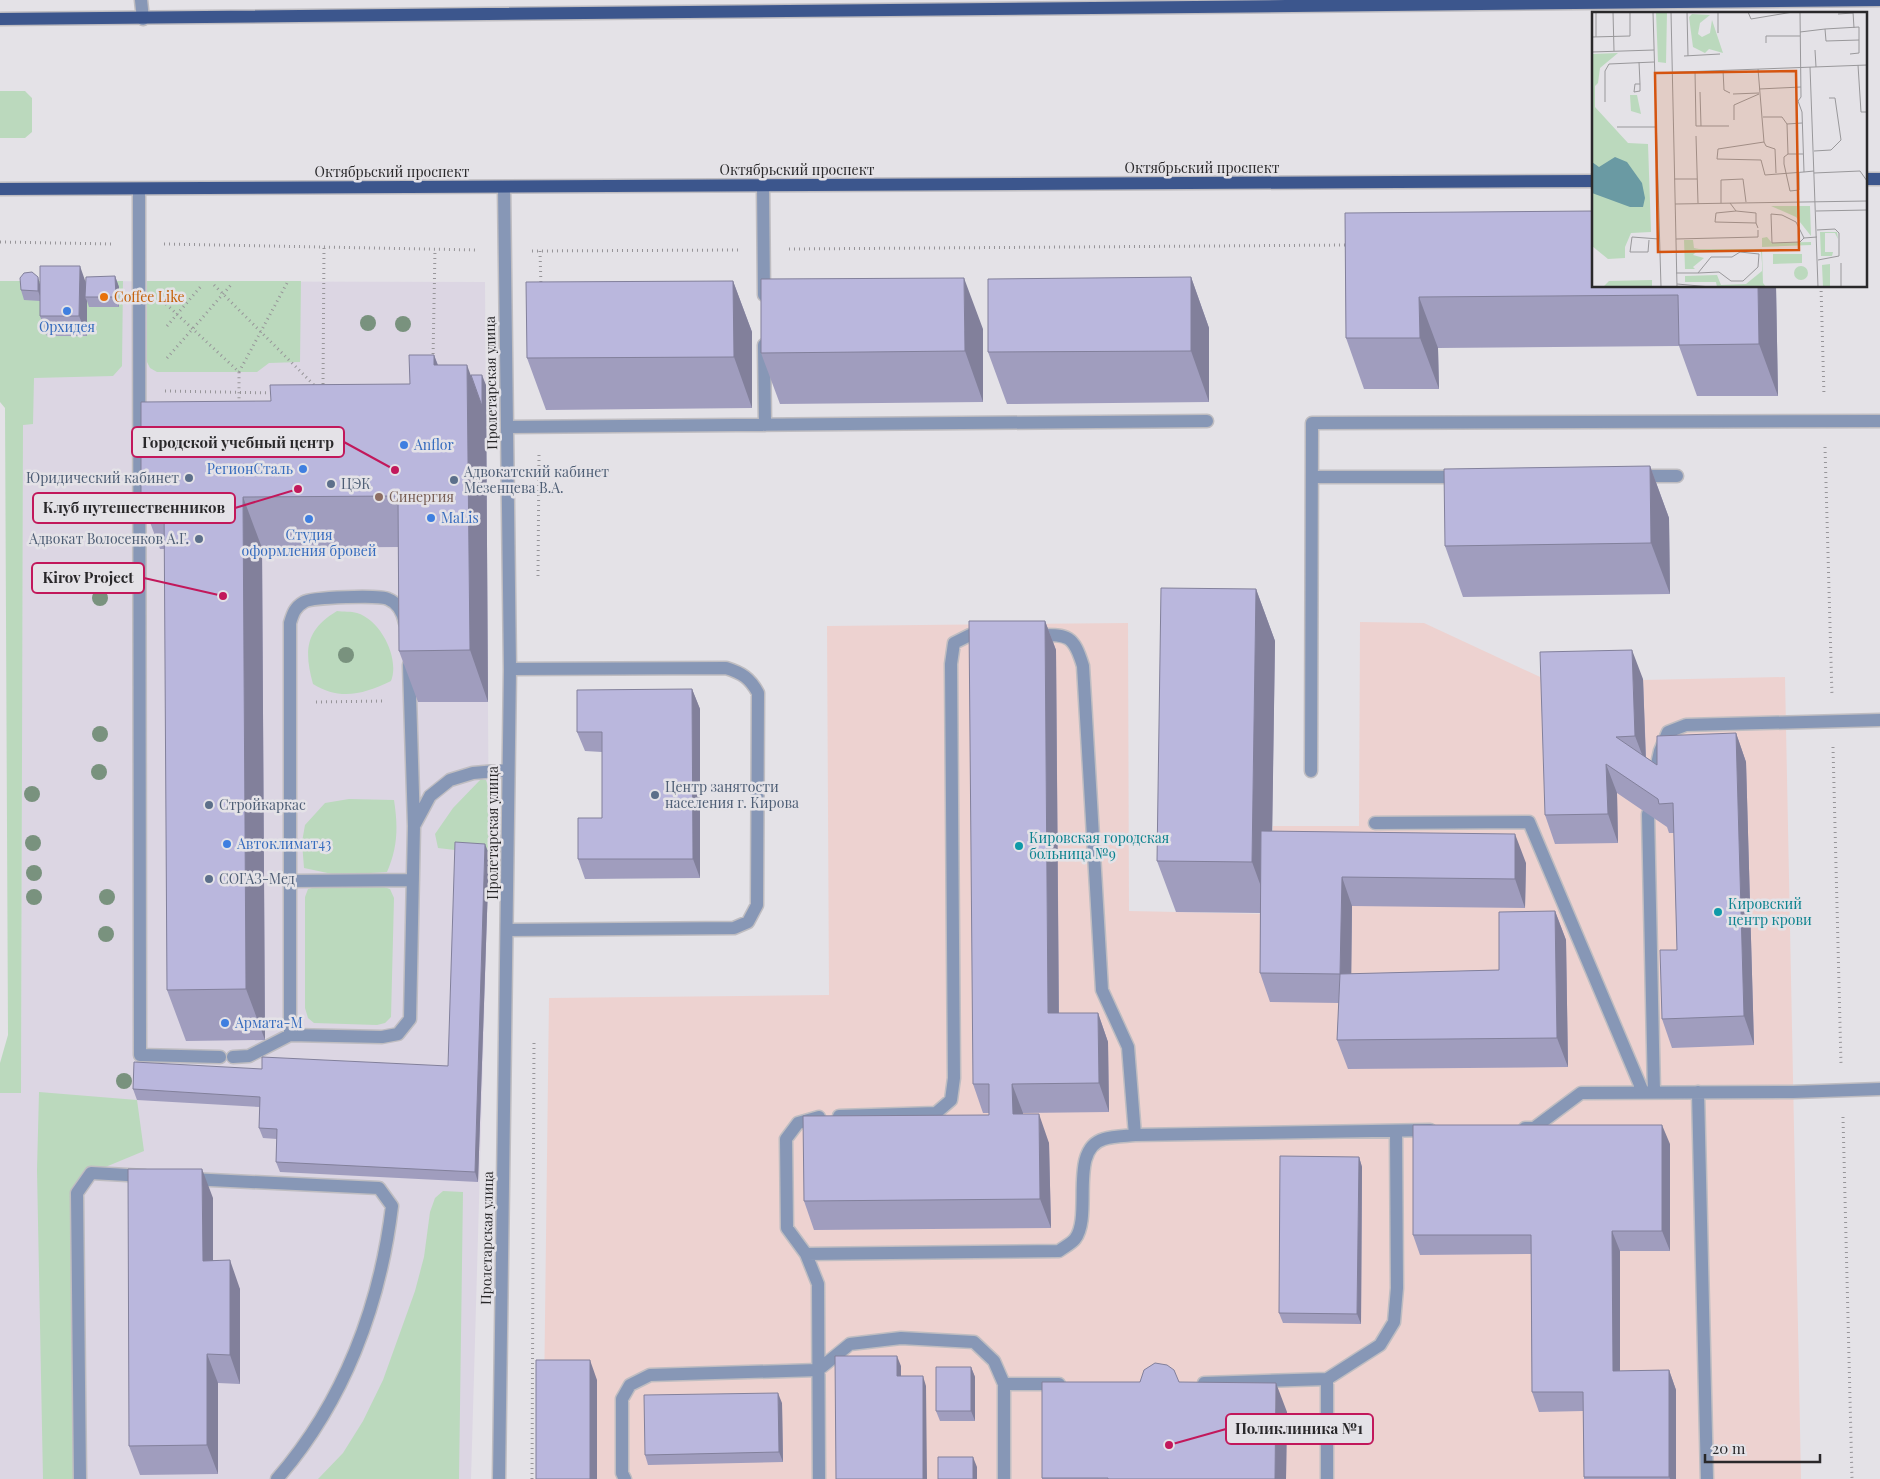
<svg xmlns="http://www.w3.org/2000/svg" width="1880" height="1479" font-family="'Playfair Display',serif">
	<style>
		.built { fill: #dcd6e3 }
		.medical { fill: #edd2d0 }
		.green { fill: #bbd9bd }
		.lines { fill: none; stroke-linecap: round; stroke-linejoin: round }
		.minor-casing { stroke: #bfbdc1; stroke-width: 15 }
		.major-casing { stroke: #bfbdc1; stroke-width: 15 }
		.path { stroke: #979599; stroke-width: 3; stroke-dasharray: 1 4; stroke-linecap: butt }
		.minor { stroke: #8797b6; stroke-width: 12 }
		.major { stroke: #3c568d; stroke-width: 12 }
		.tree { fill: #79927e }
		.wall { fill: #a09dbe }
		.shaded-wall { fill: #82809b }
		.building { fill: #bab7dd; stroke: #82809b }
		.food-dot { fill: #e8710a; stroke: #e4e2e7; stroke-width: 2 }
		.shop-dot { fill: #3f7fe0; stroke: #e4e2e7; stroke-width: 2 }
		.service-dot { fill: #5c6f8a; stroke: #e4e2e7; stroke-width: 2 }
		.education-dot { fill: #8d6e63; stroke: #e4e2e7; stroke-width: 2 }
		.culture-dot { fill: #0f9aa8; stroke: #e4e2e7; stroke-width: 2 }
		.labels { text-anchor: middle; stroke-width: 5; stroke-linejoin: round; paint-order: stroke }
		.street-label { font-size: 14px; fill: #29282a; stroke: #e4e2e7 }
		.food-label { font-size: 14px; fill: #c56008; stroke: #e4e2e7; text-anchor: start }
		.shop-label { font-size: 14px; fill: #366cbe; stroke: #e4e2e7; text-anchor: start }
		.service-label { font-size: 14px; fill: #4e5e75; stroke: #e4e2e7; text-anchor: start }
		.education-label { font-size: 14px; fill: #785e54; stroke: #e4e2e7; text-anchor: start }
		.culture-label { font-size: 14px; fill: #0d838f; stroke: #e4e2e7; text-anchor: start }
		.inset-road { fill: none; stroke: #99989b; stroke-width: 1 }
		.view { fill: #d5540f; fill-opacity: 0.15; stroke: #d5540f; stroke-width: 2.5 }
		.inset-edge { fill: none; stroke: #29282a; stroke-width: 2.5 }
		.leader { fill: none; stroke: #c2185b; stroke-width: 2 }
		.callout-dot { fill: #c2185b; stroke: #e4e2e7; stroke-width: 2 }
		.callout { fill: #e4e2e7; stroke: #c2185b; stroke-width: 2 }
		.callout-label { font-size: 15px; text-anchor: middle; font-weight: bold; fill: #29282a }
	</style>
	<rect width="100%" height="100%" fill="#e4e2e7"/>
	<!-- built -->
	<path class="built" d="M23,281L485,282L489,854L471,1479H0V1093L21,1092Z"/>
	<!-- medical -->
	<path class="medical" d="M1360,622L1424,623L1551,682L1785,677L1801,1479H543L549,998L829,995L827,626L1128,623L1129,911L1271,914L1273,826H1359Z"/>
	<!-- green -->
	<path class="green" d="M0,91H25L32,98V132L25,138H0Z
		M0,281H123L122,366L113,376L34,378L33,424L23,425L21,1093H0V1063L8,1035L5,408L0,402Z
		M147,281H301L300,362L269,363L257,372H157L150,368L147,362Z
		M337,611C343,612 351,611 357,613C381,620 400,659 391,681C364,694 340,701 313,684C304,651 305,630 337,611Z
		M481,779L486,780L488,786L489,854L438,848L435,834L453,808Z
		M349,799L394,800C398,826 398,847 387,872L337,875L304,868L302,842L305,825L325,803Z
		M381,886L390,889L394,898L391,1017L385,1023L377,1025L314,1023L308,1018L305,1008V897L308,889L316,887Z
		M39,1092L137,1100L144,1151L91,1173L77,1193L80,1479H43L37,1170Z
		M443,1191L463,1192L459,1479H318L343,1453L363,1421L383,1380L415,1291L424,1257L430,1212L435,1198Z"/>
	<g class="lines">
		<!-- minor casing -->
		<g class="minor-casing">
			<path id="minor" d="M141,0L143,19
				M763,185L764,295
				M139,189L140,1055L220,1057
				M764,345L765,425
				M507,427L1207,421
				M1637,476H1677
				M1312,477H1460
				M1035,635C1067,635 1073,633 1083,666L1102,990L1128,1047L1135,1135L1430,1130
				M409,665L414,826
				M1311,771L1312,423L1880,421
				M1653,782L1660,751L1668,732L1686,725L1880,720
				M1648,814L1654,1092
				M1375,823L1529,822L1643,1092
				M290,881L413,880
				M507,930L734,928L748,922L757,905L758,693C750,678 742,673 726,668L510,669
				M290,1035L382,1037L398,1034L410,1019L414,826L430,796L450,780L473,773L508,770
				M233,1057L249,1056L290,1035V623C293,613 295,607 304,602C312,597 380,595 388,599C398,603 403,613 405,623
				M1698,1092L1707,1479
				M839,1116L936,1113L951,1100L954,1078L951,664L954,643L970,635H985
				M1525,1128H1534L1581,1093L1793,1092L1880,1089
				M190,1179L379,1188L392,1206C380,1306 344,1402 277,1479
				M806,1254L1059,1251C1064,1247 1071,1244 1075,1239C1093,1216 1068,1149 1104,1139C1113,1136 1125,1136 1135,1135
				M1327,1379L1380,1345L1394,1322L1397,1288L1396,1131
				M1204,1383L1327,1379V1479
				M80,1479L77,1193L91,1173L145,1176
				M499,1479L510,669L504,187
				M625,1479L622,1473V1399L630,1385L650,1375L818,1370L850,1344L901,1338L974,1342L994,1361L1004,1384
				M819,1479L818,1284L806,1254L787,1228L786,1139L798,1123L819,1117
				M1004,1479V1384H1059"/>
		</g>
		<!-- major casing -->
		<g class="major-casing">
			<path id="major" d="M0,19L1880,0
				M1866,179H1880
				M0,189L1594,181"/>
		</g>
		<!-- path -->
		<path class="path" d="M0,242L113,244
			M164,244L478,250
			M789,249L1348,245
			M532,251L738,250
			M540,251L541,286
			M214,285L317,388
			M1821,286L1824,396
			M166,304L239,372V404
			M167,326L202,285
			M167,358L231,285
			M433,359L435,249
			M239,372L287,283
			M323,389L324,247
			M165,391L274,393
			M1825,447L1832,696
			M538,576L539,452
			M316,702L385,701
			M1833,747L1841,1064
			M1843,1117L1852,1479
			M532,1479L534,1042"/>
		<!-- minor -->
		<use href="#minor" class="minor"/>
		<!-- major -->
		<use href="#major" class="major"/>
	</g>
	<!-- trees -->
	<g class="tree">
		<circle cx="368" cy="323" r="8"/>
		<circle cx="403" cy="324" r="8"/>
		<circle cx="100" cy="598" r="8"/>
		<circle cx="346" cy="655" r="8"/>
		<circle cx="100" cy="734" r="8"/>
		<circle cx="99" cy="772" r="8"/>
		<circle cx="32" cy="794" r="8"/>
		<circle cx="33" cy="843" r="8"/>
		<circle cx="34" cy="873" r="8"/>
		<circle cx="34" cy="897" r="8"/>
		<circle cx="107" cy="897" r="8"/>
		<circle cx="106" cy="934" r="8"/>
		<circle cx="124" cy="1081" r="8"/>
	</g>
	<!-- wall -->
	<path class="wall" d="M1345,213L1776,286L1778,396H1697L1679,346L1438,348L1439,389H1364L1346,338Z
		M115,276L119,287V307H89L87,301V336H47L40,316V301L24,300L21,290L40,284L86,283Z
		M1191,277L1209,328V402L1007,404L988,352Z
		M733,281L752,332V408L546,410L527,358Z
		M983,329V402L780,404L761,353Z
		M434,355L438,365L471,375L486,385L488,702H418L399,651L398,547L262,548L265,1040L186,1041L167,990L165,549H160L141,498L271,401L410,384Z
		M1650,466L1669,518L1670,594L1463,597L1445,546Z
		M1256,589L1275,641L1272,831L1526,863L1525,908L1352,906L1351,974L1499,970L1555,911L1566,940L1568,1067L1348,1069L1337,1040L1339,1003L1270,1002L1260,973V913L1176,912L1157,861Z
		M1045,621L1056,650L1059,1013H1098L1108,1042L1109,1112L1023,1113V1114L1049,1143L1051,1228L814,1230L804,1201L989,1115V1113H983L973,1084Z
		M1643,679L1646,757L1657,765L1736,733L1746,762L1754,1045L1672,1048L1662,1019L1677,950L1674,833H1669L1667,827L1617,793L1618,843L1555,844L1545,815Z
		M692,689L700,709V878L585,879L578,859L602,818V752L585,751L577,732Z
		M489,854L478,1182L280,1172L276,1162L277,1139L263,1138L259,1128L260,1107L137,1100L133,1089L262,1069L448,1066Z
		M1670,1144V1251H1620V1371L1669,1370L1676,1390V1479H1584V1477L1583,1411L1539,1412L1532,1392L1531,1254L1420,1255L1413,1235Z
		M1359,1157L1362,1167L1361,1324L1283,1323L1279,1313Z
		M213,1198V1260L240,1289V1384L218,1383V1474L140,1475L129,1446Z
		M971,1367L975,1377V1421H940L936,1411Z
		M1179,1382L1287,1412L1286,1479H1042V1478Z
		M782,1403L783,1462L648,1465L645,1455Z"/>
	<!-- shaded-wall -->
	<path class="shaded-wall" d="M80,266L87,286L85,297L87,301V336L79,316Z
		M115,276L119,287V307L116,297Z
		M38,277L41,288L42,301L38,291Z
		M1191,277L1209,328V402L1191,351Z
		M964,278L983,329V402L965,351Z
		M733,281L752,332V408L734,357Z
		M1758,286H1776L1778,396L1759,344Z
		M1419,297L1438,348L1439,389L1420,338Z
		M434,355L453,406L434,365Z
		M467,365L482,406V375L486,385L488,702L470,650Z
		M1650,466L1669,518L1670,594L1651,543Z
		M243,497L262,548L265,1040L246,989Z
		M1256,589L1275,641L1271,914L1252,862Z
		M1045,621L1056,650L1059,1042L1048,1013Z
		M1632,650L1643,679L1646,765L1635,736Z
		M692,689L700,709V878L693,859Z
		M1736,733L1746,762L1754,1045L1744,1016Z
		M1606,764L1617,793L1618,843L1608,814Z
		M1515,834L1526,863L1525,908L1515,879Z
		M485,844L489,854L478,1182L475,1172Z
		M1342,877L1352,906L1351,1003L1340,974Z
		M1555,911L1566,940L1568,1067L1557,1038Z
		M1098,1013L1108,1042L1109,1112L1099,1083Z
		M1012,1084L1023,1113V1144L1013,1114Z
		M1039,1114L1049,1143L1051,1228L1040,1199Z
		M1662,1125L1670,1144V1251L1662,1231Z
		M1359,1157L1362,1167L1361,1324L1357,1314Z
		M202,1169L213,1198V1290L203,1261Z
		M1612,1231L1620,1251V1391L1613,1371Z
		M230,1260L240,1289V1384L230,1355Z
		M207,1354L218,1383V1474L207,1445Z
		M897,1356L901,1366V1386L897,1376Z
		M590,1360L597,1380V1479H590Z
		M971,1367L975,1377V1421L971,1411Z
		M1669,1370L1676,1390V1479H1670L1669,1477Z
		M923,1376L926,1386L927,1479H923Z
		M1276,1383L1287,1412L1286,1479H1275Z
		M778,1393L782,1403L783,1462L779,1452Z
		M973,1457L977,1467V1479H973Z"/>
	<!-- building -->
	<path class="building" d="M1594,211V286H1758L1759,344L1679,345L1678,295L1419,297L1420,338H1346L1345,213Z
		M40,266H80L79,316H40Z
		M32,272L38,277V291L21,290L20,278L24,273Z
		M115,276L116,297H85L86,277Z
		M1191,277V351L988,352V279Z
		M964,278L965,351L761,353V279Z
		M733,281L734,357L527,358L526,282Z
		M409,355H434V365H467L470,650L399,651L398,496L243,497L246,989L167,990L164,497L141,498V402L271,401L270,385L410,384Z
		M471,375H482V406Z
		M1650,466L1651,543L1445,546L1444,469Z
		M1161,588L1256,589L1252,862L1157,861Z
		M969,621H1045L1048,1013H1098L1099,1083L1012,1084L1013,1114H1039L1040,1199L804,1201L803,1116L989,1115V1084H973Z
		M1632,650L1635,736L1616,737L1657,765V736L1736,733L1744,1016L1662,1019L1660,950H1677L1673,803L1659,804L1658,799L1606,764L1608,814L1545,815L1540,652Z
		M692,689L693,859H578V818H602V732H577V690Z
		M1261,831L1515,834V879L1342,877L1340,974L1260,973Z
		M455,842L485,844L475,1172L276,1162L277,1129L259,1128L260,1097L133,1089L134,1062L262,1069V1057L448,1066Z
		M1555,911L1557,1038L1337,1040L1340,974L1499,970V912Z
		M1413,1125H1662V1231H1612L1613,1371L1669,1370V1477H1584L1583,1392H1532L1531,1235H1413Z
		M1280,1156L1359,1157L1357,1314L1279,1313Z
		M128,1169H202L203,1261L230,1260V1355L207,1354V1445L129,1446Z
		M835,1356H897V1376H923V1479H836Z
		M536,1360H590V1479H536Z
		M1155,1363L1167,1365L1174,1370L1179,1382L1276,1383L1275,1479H1108V1478H1042V1382H1140L1144,1370Z
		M936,1367H971V1411H936Z
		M778,1393L779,1452L645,1455L644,1395Z
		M938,1457H973V1479H938Z"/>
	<!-- markers -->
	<circle class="food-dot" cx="104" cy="297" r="5"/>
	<g class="shop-dot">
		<circle cx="67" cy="311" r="5"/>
		<circle cx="404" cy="445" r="5"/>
		<circle cx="303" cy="469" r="5"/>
		<circle cx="431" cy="518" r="5"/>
		<circle cx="309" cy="519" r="5"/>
		<circle cx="227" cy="844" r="5"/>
		<circle cx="225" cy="1023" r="5"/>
	</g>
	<g class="service-dot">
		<circle cx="189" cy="478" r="5"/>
		<circle cx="454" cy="480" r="5"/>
		<circle cx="331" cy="484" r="5"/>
		<circle cx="199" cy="539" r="5"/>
		<circle cx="655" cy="795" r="5"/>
		<circle cx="209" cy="805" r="5"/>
		<circle cx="209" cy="879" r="5"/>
	</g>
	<circle class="education-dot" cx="379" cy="497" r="5"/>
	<g class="culture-dot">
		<circle cx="1019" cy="846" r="5"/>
		<circle cx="1718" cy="912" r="5"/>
	</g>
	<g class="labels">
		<!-- street labels -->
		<g class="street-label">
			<text x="1202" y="173">Октябрьский проспект</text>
			<text x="797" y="175">Октябрьский проспект</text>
			<text x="392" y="177">Октябрьский проспект</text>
			<text transform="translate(491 383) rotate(-91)" y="5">Пролетарская улица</text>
			<text transform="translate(493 833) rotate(-90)" y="5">Пролетарская улица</text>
			<text transform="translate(487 1238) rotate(-89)" y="5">Пролетарская улица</text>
		</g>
		<!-- food labels -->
		<g class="food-label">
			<text x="114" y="302">Coffee Like</text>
		</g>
		<!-- shop labels -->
		<g class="shop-label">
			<text x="67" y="332" text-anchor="middle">Орхидея</text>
			<text x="414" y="450">Anflor</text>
			<text x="293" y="474" text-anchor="end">РегионСталь</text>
			<text x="441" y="523">MaLis</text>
			<text x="309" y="540" text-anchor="middle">Студия<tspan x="309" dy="16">оформления бровей</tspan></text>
			<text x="237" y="849">Автоклимат43</text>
			<text x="235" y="1028">Армата-М</text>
		</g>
		<!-- service labels -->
		<g class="service-label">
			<text x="464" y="477">Адвокатский кабинет<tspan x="464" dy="16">Мезенцева В.А.</tspan></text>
			<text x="179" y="483" text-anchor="end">Юридический кабинет</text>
			<text x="341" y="489">ЦЭК</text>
			<text x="189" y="544" text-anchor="end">Адвокат Волосенков А.Г.</text>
			<text x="665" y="792">Центр занятости<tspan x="665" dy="16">населения г. Кирова</tspan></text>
			<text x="219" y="810">Стройкаркас</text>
			<text x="219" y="884">СОГАЗ-Мед</text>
		</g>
		<!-- education labels -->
		<g class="education-label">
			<text x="389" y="502">Синергия</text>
		</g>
		<!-- culture labels -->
		<g class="culture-label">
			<text x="1029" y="843">Кировская городская<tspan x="1029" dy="16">больница №9</tspan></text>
			<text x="1728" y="909">Кировский<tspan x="1728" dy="16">центр крови</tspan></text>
		</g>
	</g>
	<!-- overview -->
	<g transform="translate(1592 12)">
		<rect width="275" height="275" fill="#e4e2e7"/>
		<path d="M64,0H75L74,51L66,50ZM100,2L118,3L108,11L106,22L110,25L118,21L120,8L131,41L117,37L113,41L101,35L97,5ZM26,41L8,56L6,71L3,74V95L36,131L56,132L59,220L39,221L33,235V246L16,247L0,234V42ZM38,83H45L49,102L39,99ZM179,194H218L219,224L204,205ZM228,220H245L246,227L243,221H233V240H241L240,244H229ZM175,225L180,231L219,230V233L170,235V226ZM92,228H101L102,236L107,237H170L171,271L174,275H125L124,270H93V264L125,263L129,273L154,272L170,259V251L169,240L165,238L105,239L101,243L112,246L101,255L103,257H93ZM181,242H210V251L181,252ZM238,252V275H231L230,253ZM202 261a7 7 0 1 1 14 0a7 7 0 1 1-14 0ZM60,268V275H11L17,269Z" fill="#bbd9bd"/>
		<path d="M23,145L35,150L50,171L53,186L51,195H38L0,181V150L7,155Z" fill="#6a9aa3"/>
		<path class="inset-road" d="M4,0V25M21,0L22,39M61,0L69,275M79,0L85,275M95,0L96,44M126,0V21M156,0L159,7L201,0M208,0L209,85L206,89L210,100L212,160L222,159M261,0L262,16M246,2L261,1M208,20L233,17L267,15V28L234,29L233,17M0,25L38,24V0M174,31V24H208M223,38L224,55M0,40L62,38M258,42L267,41V28M92,44L128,42M47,50L48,72V79L42,80L43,72H48M266,53L269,100H275M218,55L226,275M166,57L172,130L126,137L125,147L169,148L173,163L212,160M131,58L132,78L138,81M103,59L104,114H137M63,61L275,53M167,77L209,75M108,80L109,114M141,82L167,81M13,90V59L17,52L62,50M171,105H190L195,112M142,108V93L167,82M210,111L195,112L196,142H211M25,115H64M104,124L106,191M172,130L174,134L183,137L184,161M222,139L239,138L249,128L243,86H237M196,142L192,145V152L198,179L207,178V160M222,161L268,159L275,169M82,167H105M129,191V168L151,167L154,190M138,191L144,199L164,201V211M83,192L275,189M144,199L124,201L123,210L164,211L166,216M224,199L275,198M225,218L243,217L247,221V244L226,248M212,226L204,210L190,203L179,202L180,231L208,230L212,226L225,225M84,227L166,225V218M57,228L56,240H38L40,225L67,227M148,240L167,242L166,255L151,269H139L127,260L106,261L119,245H140ZM249,251V275M84,261H106M85,272L119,275"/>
		<path class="view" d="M204,59L207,238L66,240L63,61Z"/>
		<rect width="275" height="275" class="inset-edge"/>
	</g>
	<!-- callouts -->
	<path class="leader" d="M395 470L344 442M298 489L235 508M223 596L144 578M1169 1445L1226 1429"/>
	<g class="callout-dot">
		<circle cx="395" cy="470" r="5"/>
		<circle cx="298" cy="489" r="5"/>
		<circle cx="223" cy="596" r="5"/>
		<circle cx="1169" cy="1445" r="5"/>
	</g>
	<g class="callout">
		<rect x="132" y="427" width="212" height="30" rx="5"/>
		<rect x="33" y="493" width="202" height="30" rx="5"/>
		<rect x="32" y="563" width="112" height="30" rx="5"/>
		<rect x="1226" y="1414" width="147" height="30" rx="5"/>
	</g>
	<g class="callout-label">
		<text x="238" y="448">Городской учебный центр</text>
		<text x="134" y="513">Клуб путешественников</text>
		<text x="88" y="583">Kirov Project</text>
		<text x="1299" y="1434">Поликлиника №1</text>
	</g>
	<!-- scale -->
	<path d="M1705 1454v8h115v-8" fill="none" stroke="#29282a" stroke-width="2.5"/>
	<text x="1712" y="1454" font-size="15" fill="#29282a" stroke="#e4e2e7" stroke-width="4" paint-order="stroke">20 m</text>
</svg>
